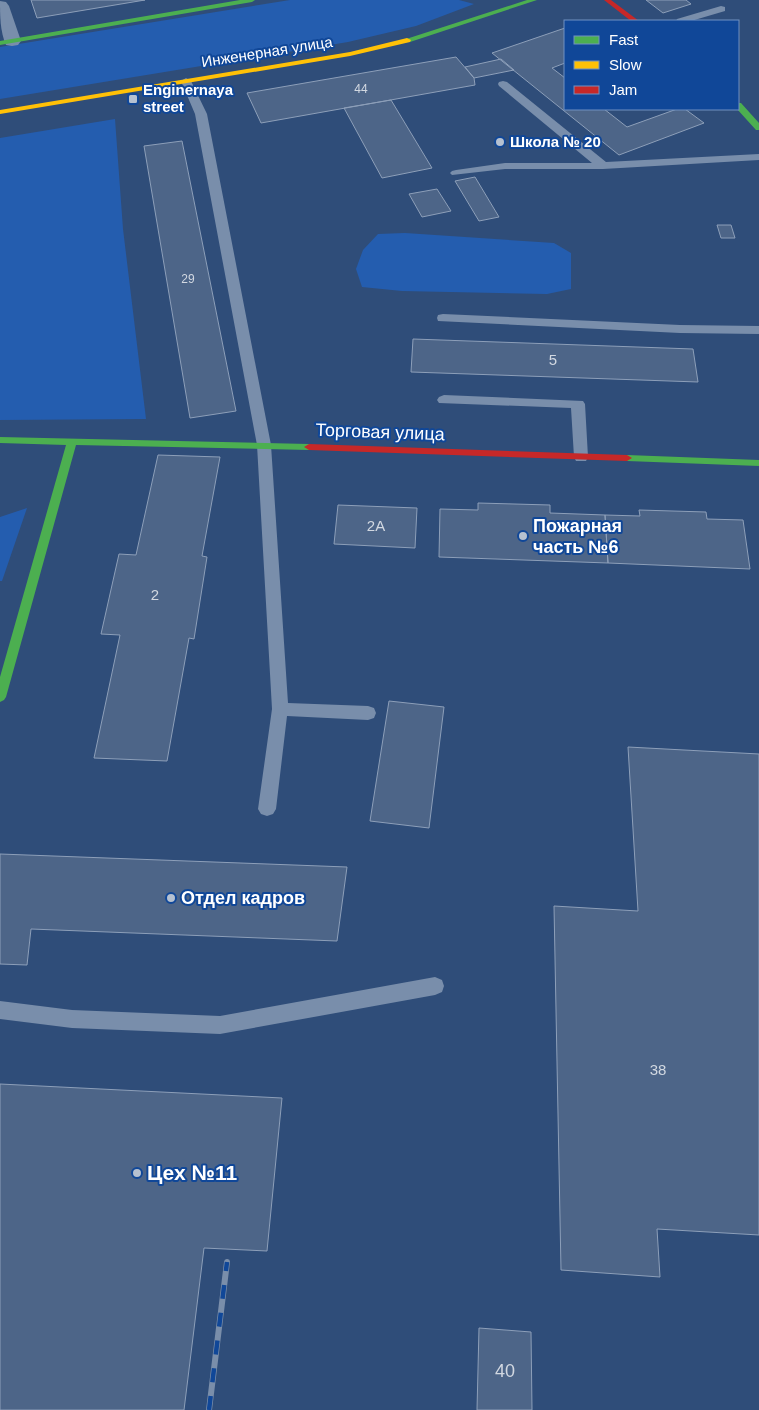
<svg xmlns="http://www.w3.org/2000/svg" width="759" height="1410" font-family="Helvetica,sans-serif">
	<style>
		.green { fill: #245daf }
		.building { fill: #4d6588; stroke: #8d9fb9 }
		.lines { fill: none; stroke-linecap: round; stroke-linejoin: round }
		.lane { fill: #798eab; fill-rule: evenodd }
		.street { fill: #798eab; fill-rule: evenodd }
		.fast { fill: #4caf50; fill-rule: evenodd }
		.slow { fill: #ffc107; fill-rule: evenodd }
		.jam { fill: #c62828; fill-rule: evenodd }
		.rail-casing { stroke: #7a8eaa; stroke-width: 6 }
		.rail { stroke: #104798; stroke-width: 4.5; stroke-dasharray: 14; stroke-linecap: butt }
		.poi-dot { fill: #b6c1d0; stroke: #104798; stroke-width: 2 }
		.labels { text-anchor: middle; stroke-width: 4; stroke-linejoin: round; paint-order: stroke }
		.far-number-label { font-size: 12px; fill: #d2d8e1 }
		.far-street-label { font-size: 15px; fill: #fff; stroke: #104798 }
		.far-poi-label { font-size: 15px; font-weight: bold; fill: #fff; stroke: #104798; text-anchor: start }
		.number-label { font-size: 15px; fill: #d2d8e1 }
		.street-label { font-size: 18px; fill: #fff; stroke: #104798 }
		.poi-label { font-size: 18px; font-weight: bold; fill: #fff; stroke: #104798; text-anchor: start }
		.near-number-label { font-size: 18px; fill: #d2d8e1 }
		.near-poi-label { font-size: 21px; font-weight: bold; fill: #fff; stroke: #104798; text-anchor: start }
	</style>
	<rect width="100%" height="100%" fill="#2f4d79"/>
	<!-- green -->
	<path class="green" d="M290,0H459L474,4L416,26L348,42L0,99V47Z
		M115,119L123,229L146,419L0,420V138Z
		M405,233L554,243L571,253V289L547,294L402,291L362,287L356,269L363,250L378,234Z
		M27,508L2,581H0V517Z"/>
	<!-- building -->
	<path class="building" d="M31,0H145L37,18Z
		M646,0H686L691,4L663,13Z
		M565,28V63L552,68L565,78V109H604L627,127L677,109H685L704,123L619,155L492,53Z
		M456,57L474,78L475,85L261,123L247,93Z
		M501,59L514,70L474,78L465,67Z
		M391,100L432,168L382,178L344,108Z
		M182,141L236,411L190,418L144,146Z
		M475,177L499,217L479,221L455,181Z
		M437,189L451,211L422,217L409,194Z
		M717,225H731L735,238H721Z
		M413,339L693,349L698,382L411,372Z
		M158,455L220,457L202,556L207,557L194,639L189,638L167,761L94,758L120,635L101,634L119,554L136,555Z
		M478,503L550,505V513L605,515L608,563L439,557L440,509L478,510Z
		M338,505L417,508L415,548L334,544Z
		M639,510L706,512L707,519L743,520L750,569L608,563L605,515L640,516Z
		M389,701L444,707L429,828L370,821Z
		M628,747L759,754V1235L657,1229L660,1277L561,1270L554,906L638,911Z
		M0,854L347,867L337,941L31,929L27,965L0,964Z
		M0,1084L282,1098L267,1251L204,1248L184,1410H0Z
		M479,1328L531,1332L532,1410H477Z"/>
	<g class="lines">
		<!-- lane -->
		<path class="lane" d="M721,6L725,7V11L691,21H676L677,19Z
			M186,78L191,81L207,114L271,445L288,703L368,706L374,708L376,713L374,718L368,720L287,716L276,809L273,814L267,816L261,814L258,809L272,709L257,445L195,114L181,81Z
			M503,81L507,82L606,162L759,154V160L603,169H505L452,175L450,173L452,171L456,170L505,163H592L499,86L498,84L499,82Z
			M443,314L680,325L759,326V334L680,333L438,321L437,318L438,315Z
			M444,395L583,401L585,404L588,457L586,461H576L574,457L571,408L439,403L437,400L439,397Z
			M435,977L442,980L444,986L442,992L435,995L220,1034L72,1028L0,1019V1001L72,1010L220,1016Z"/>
		<!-- street -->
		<path class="street" d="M0,1L6,2L9,6L21,41L18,45L12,46L6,45C0,32 0,15 0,1Z"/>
		<!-- fast -->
		<path class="fast" d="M240,0H255L252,2L0,45V41Z
			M527,0H537L410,42L403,40Z
			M738,103H741L759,123V130H756L737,109Z
			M0,437L309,444L314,447L309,450L76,445L6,697L4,700L0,702V677L66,445L0,443Z
			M627,455L759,460V466L627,461L622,458Z"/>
		<!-- slow -->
		<path class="slow" d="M407,38L411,40L410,42L350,56L0,114V110L350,52Z"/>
		<!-- jam -->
		<path class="jam" d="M604,0H611L639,21H631Z
			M309,444L627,455L632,458L627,461L309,450L304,447Z"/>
		<!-- rail casing -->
		<g class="rail-casing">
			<path id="rail" d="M209,1410L227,1262"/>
		</g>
		<!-- rail -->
		<use href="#rail" class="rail"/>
	</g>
	<!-- markers -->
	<g class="poi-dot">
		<rect x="128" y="94" width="10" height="10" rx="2.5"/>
		<circle cx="500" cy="142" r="5"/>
		<circle cx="523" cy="536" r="5"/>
		<circle cx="171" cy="898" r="5"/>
		<circle cx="137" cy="1173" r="5"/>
	</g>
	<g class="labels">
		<!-- far-number labels -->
		<g class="far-number-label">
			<text x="361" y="93">44</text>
			<text x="188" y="283">29</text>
		</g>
		<!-- far-street labels -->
		<g class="far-street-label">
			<text transform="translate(267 52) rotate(-9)" y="5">Инженерная улица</text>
		</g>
		<!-- far-poi labels -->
		<g class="far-poi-label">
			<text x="143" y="95">Enginernaya<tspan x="143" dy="17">street</tspan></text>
			<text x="510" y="147">Школа № 20</text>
		</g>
		<!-- number labels -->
		<g class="number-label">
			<text x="553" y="365">5</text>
			<text x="376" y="531">2А</text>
			<text x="155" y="600">2</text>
			<text x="658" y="1075">38</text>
		</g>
		<!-- street labels -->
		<g class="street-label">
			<text transform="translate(380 432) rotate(2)" y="6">Торговая улица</text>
		</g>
		<!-- poi labels -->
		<g class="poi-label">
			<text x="533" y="532">Пожарная<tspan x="533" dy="21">часть №6</tspan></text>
			<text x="181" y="904">Отдел кадров</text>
		</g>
		<!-- near-number labels -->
		<g class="near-number-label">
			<text x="505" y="1377">40</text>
		</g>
		<!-- near-poi labels -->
		<g class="near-poi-label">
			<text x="147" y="1180">Цех №11</text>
		</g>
	</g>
	<!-- legend -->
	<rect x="564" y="20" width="175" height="90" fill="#104798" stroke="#7091c1"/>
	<rect x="574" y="36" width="25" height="8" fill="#4caf50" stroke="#7091c1"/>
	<text x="609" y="45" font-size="15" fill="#ffffff">Fast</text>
	<rect x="574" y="61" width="25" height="8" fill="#ffc107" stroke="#7091c1"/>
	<text x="609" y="70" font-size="15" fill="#ffffff">Slow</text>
	<rect x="574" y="86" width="25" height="8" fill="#c62828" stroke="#7091c1"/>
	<text x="609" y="95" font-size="15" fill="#ffffff">Jam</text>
</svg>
